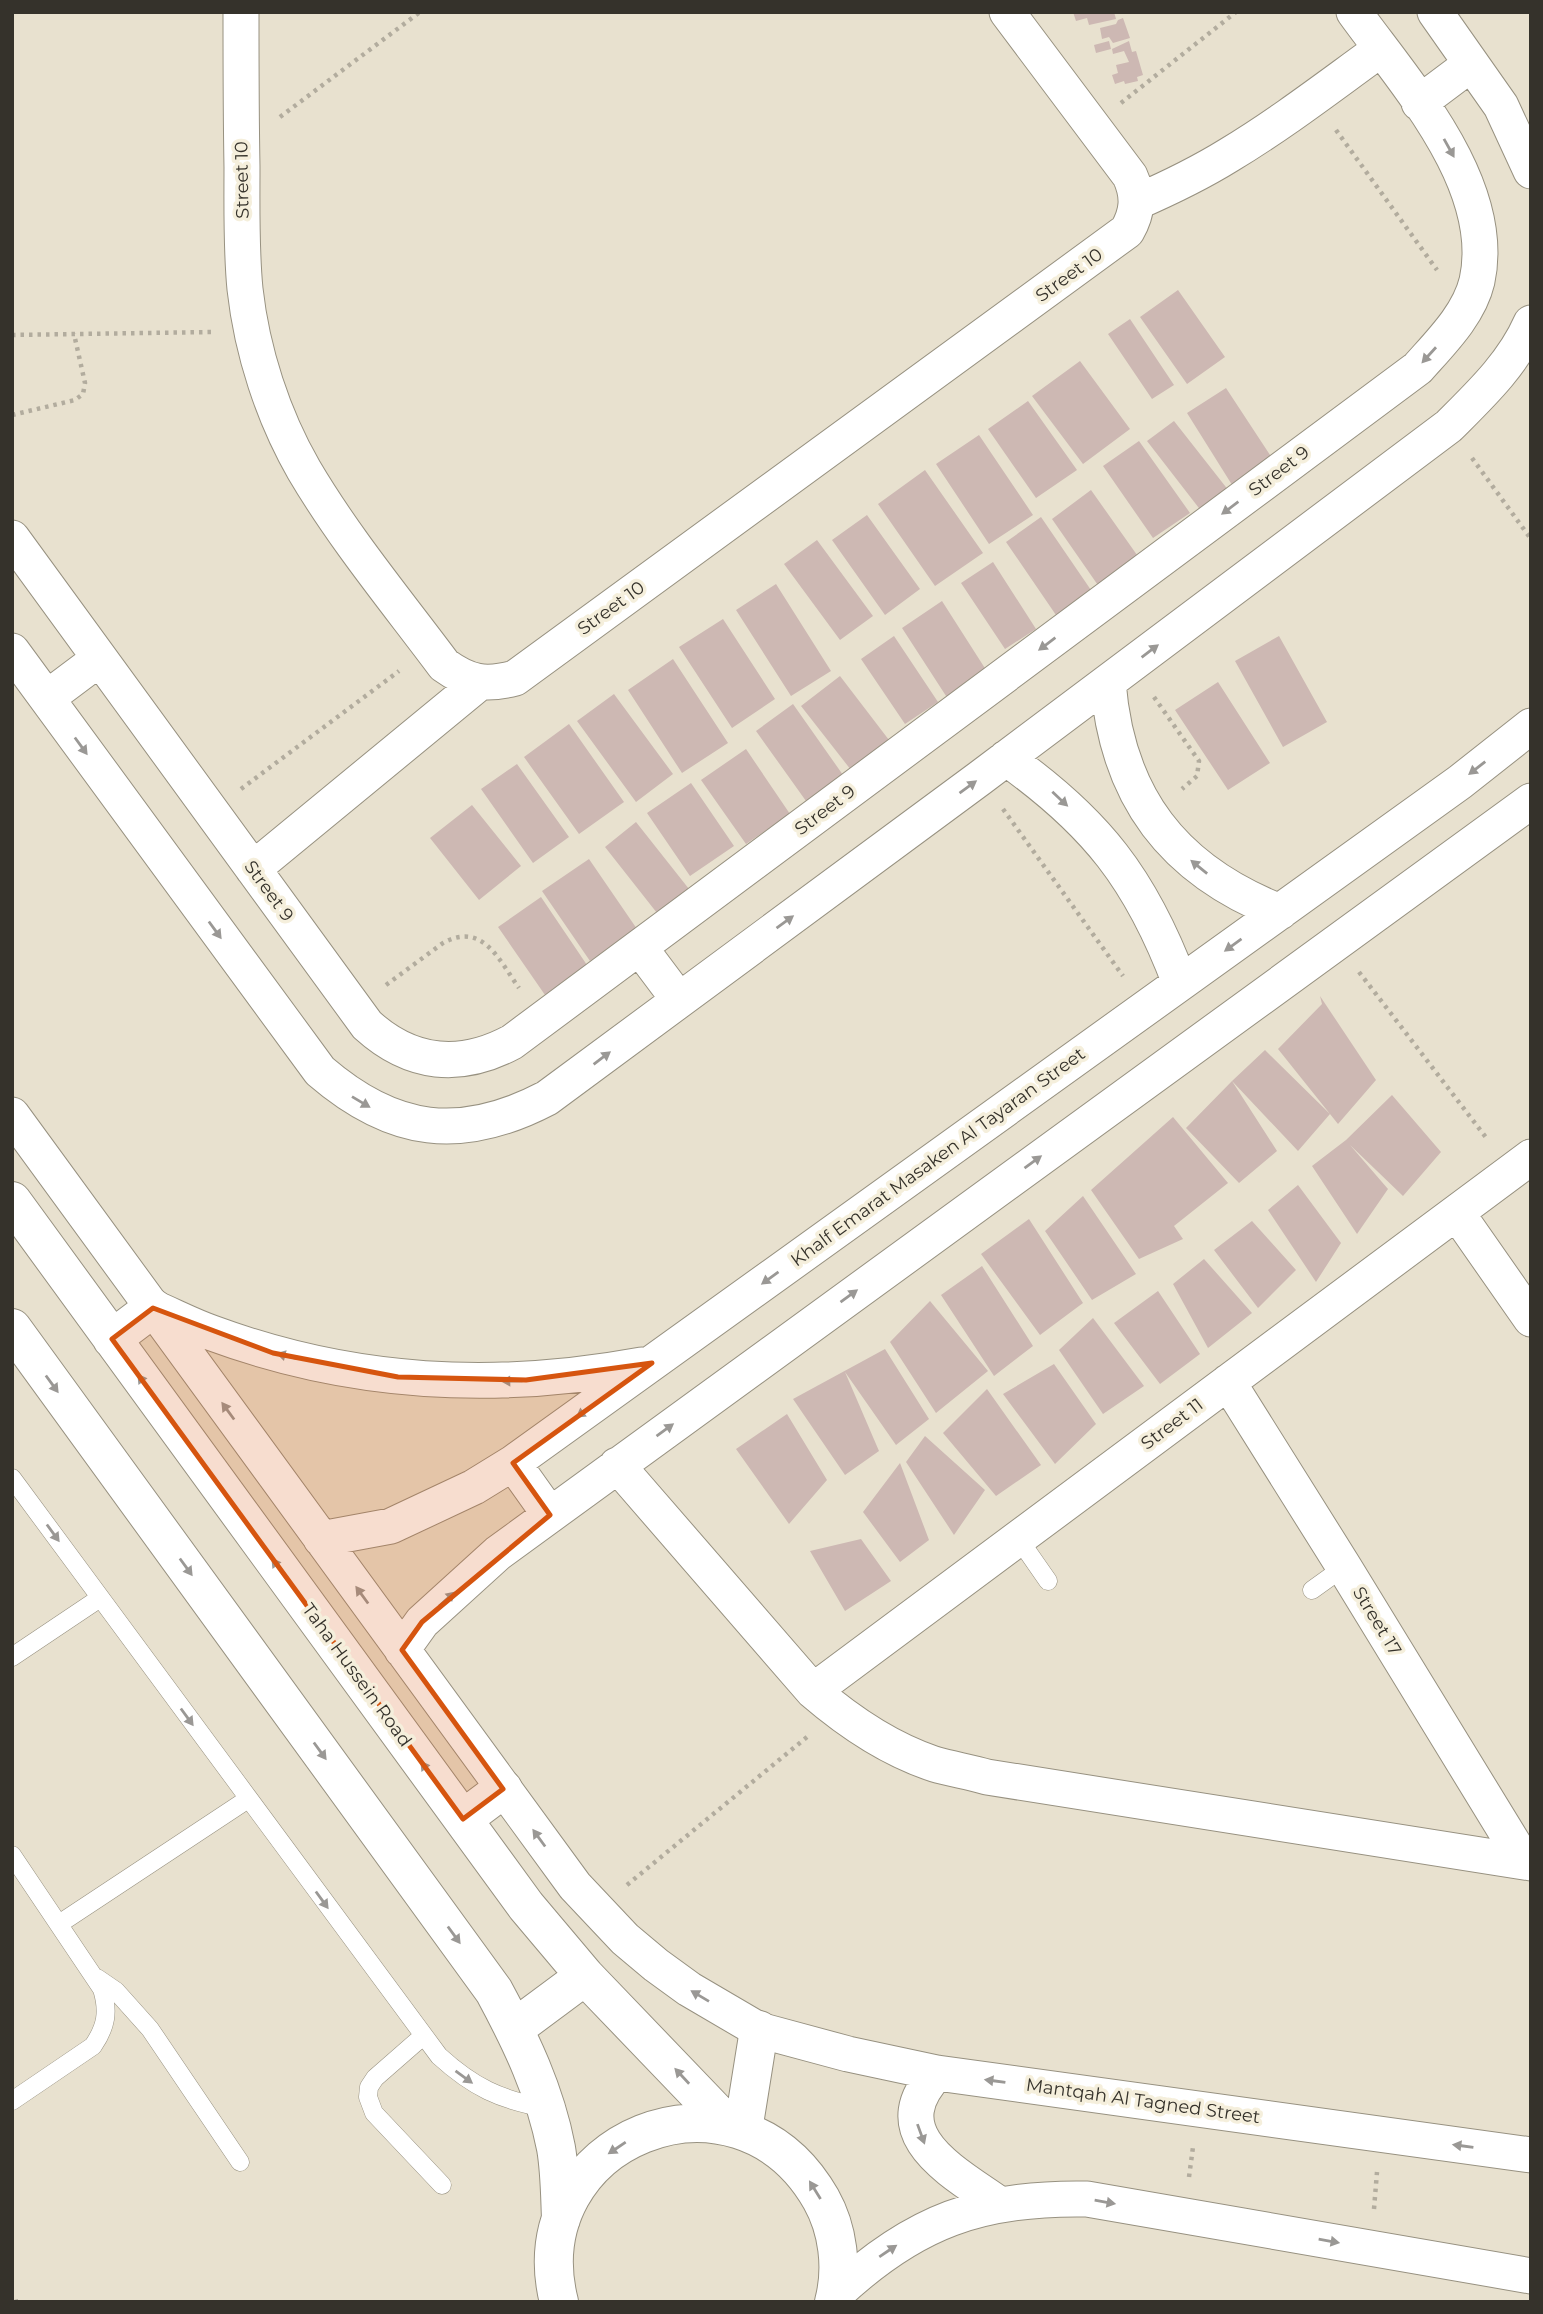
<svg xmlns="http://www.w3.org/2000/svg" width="1543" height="2314" font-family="Montserrat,sans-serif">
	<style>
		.building { fill: #cdb8b3 }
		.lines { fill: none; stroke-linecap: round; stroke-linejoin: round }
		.lane-casing { stroke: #979180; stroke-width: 19 }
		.street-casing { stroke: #979180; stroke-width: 37 }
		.secondary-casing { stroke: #979180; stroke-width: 40 }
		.path { stroke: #b2ac9e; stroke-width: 4.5; stroke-dasharray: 3.5 5; stroke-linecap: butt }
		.lane { stroke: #fff; stroke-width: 18 }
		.street { stroke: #fff; stroke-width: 35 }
		.secondary { stroke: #fff; stroke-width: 38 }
		.oneway { fill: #9a9895 }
		.marked { fill: #d6550f; fill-opacity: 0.2; stroke: #d6550f; stroke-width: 5; stroke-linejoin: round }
		.labels { text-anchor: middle; stroke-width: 7; stroke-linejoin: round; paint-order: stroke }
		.street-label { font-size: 18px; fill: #35322b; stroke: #f5efdc }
	</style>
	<rect width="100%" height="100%" fill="#e8e1cf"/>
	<!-- building -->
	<path class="building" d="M1073,12H1114L1116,19L1089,25L1087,18L1076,21Z
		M1123,18L1130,38L1113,43L1109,37L1102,39L1100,28L1116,24L1118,20Z
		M1109,41L1111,49L1096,53L1094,45Z
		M1129,41L1132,52L1136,51L1143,75L1137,77L1138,81L1125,84L1124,81L1115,84L1112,75L1118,73L1116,65L1129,62L1124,51L1113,54L1112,49Z
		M1178,290L1225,357L1187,384L1140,317Z
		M1130,319L1174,385L1152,399L1108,334Z
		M1080,361L1130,429L1083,464L1032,396Z
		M1226,388L1274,461L1234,488L1187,413Z
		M1028,401L1077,470L1036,498L988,429Z
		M1174,421L1229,491L1202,512L1147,441Z
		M979,435L1033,515L989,544L936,464Z
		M1139,441L1190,513L1153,538L1103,466Z
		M925,470L983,553L935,586L878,504Z
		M1091,490L1142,562L1102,591L1052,519Z
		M867,515L920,589L885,615L832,540Z
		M1041,517L1093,593L1058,618L1006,542Z
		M817,540L873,616L840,640L784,564Z
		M993,562L1036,629L1005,649L961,583Z
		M776,584L831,671L791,696L736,610Z
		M942,601L988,673L948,699L902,628Z
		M723,619L775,699L732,728L679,647Z
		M894,636L938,702L905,724L861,659Z
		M1279,636L1327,722L1283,747L1235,661Z
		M673,659L728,743L682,773L628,690Z
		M840,676L889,740L851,770L801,706Z
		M1218,682L1270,763L1228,790L1175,710Z
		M614,694L673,774L636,802L577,721Z
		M793,704L843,775L806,801L756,731Z
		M569,724L624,802L579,834L524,757Z
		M746,749L790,814L746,844L701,780Z
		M517,764L569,837L533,863L481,789Z
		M691,783L734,846L690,876L647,813Z
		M472,805L521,866L479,900L430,838Z
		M636,822L689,889L657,913L605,847Z
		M589,859L637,929L590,961L542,891Z
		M541,897L587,965L545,995L498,927Z
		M1320,996L1376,1080L1338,1124L1330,1114L1298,1151L1232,1081L1277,1151L1239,1183L1186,1128L1232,1081L1265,1050L1330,1114L1278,1049L1322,1004Z
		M1392,1095L1441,1152L1403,1196L1350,1145L1388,1189L1357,1234L1312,1166L1346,1140Z
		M1173,1117L1228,1183L1174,1226L1183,1239L1139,1259L1091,1190Z
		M1298,1185L1341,1243L1316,1282L1268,1210Z
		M1083,1196L1136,1274L1092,1300L1045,1231Z
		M1029,1219L1083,1303L1040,1335L981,1254Z
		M1252,1221L1296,1270L1258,1308L1214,1250Z
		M1204,1259L1252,1313L1208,1348L1173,1284Z
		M982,1266L1033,1346L994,1376L941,1295Z
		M1158,1291L1200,1354L1160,1384L1114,1323Z
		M930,1301L988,1371L936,1413L890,1342Z
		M1093,1318L1144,1386L1103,1414L1059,1350Z
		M885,1349L929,1419L896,1445L845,1372L879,1451L845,1475L793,1399Z
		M1054,1364L1096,1424L1055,1464L1003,1394Z
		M987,1389L1041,1465L996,1496L943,1433Z
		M787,1414L827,1480L789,1524L736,1449Z
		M925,1436L985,1490L954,1535L906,1462Z
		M900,1463L929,1540L900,1562L863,1512Z
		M861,1539L891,1581L845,1611L810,1551Z"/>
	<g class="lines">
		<!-- lane casing -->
		<g class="lane-casing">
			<path id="lane" d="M12,1478L439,2056C473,2087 500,2100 546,2108
				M1018,1538L1048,1581
				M1312,1590L1344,1567
				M12,1657L100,1598
				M12,1855L102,1989C109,2012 106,2027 93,2046L12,2101
				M59,1924L248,1799
				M97,1978L116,1991L150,2029L240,2162
				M423,2036L375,2078L369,2087L368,2097L374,2113L442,2185"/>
		</g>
		<!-- street casing -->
		<g class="street-casing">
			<path id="street" d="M241,12C241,64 241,115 242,167C242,207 241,249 245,289C252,352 273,416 304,470C344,538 397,602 444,665C469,683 485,686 515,678L1127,231C1138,212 1139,196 1130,176L1007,12
				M1435,12L1501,106L1531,171
				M1419,103L1471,64
				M1137,202C1169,188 1200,173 1229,155C1282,123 1331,85 1381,49
				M12,538L367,1025C411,1065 460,1070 512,1042L1418,368C1440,343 1469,315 1477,281C1498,185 1406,84 1354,12
				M12,651L320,1071C393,1134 461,1143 547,1098L980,778L1449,426C1480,395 1513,364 1531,323
				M1108,682C1117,797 1173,870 1280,912
				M47,698L99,659
				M1006,758C1096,822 1141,879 1180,983
				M253,869L479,683
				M640,948L679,1000
				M12,1115L575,1886L625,1939L656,1965L689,1989L759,2030L848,2054L937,2073L1531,2155
				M1457,1213L1531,1319
				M154,1308C173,1316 192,1326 212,1333C353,1385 495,1392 642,1365
				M1228,1382L1344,1567L1524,1861
				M513,1463L550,1515
				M617,1465L813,1691C849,1722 889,1749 934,1764C951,1769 970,1772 987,1777L1531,1863
				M321,1539L391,1526L474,1487L513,1463L1460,782L1531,726
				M402,1650L422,1622L498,1553L1531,801
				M813,1691L1531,1157
				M937,2073C879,2134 954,2172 999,2204
				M836,2294C914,2221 981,2197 1087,2199L1531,2276"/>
		</g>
		<!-- secondary casing -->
		<g class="secondary-casing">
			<path id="secondary" d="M12,1201L526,1906L585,1976L729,2126
				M12,1328L494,1991C521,2041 545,2091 556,2148C560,2171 560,2195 561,2219
				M112,1339L153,1308
				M463,1819L503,1789
				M515,2028L585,1976
				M743,2130L759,2030
				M559,2302C518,2140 736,2050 821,2199C838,2229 843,2268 834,2302"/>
		</g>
		<!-- path -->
		<path class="path" d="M1121,103L1236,12
			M280,117L420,12
			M1336,130L1437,270
			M12,335L213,332
			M12,415L75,400L83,394L85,383L74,334
			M1472,458L1531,539
			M1154,697L1199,761L1197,776L1182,789
			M241,789L399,671
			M1003,809L1123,976
			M1359,972L1488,1140
			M386,985L443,943C483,921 499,960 519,988
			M627,1885L807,1737
			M1189,2177L1193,2147
			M1374,2209L1377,2172
			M15,2302L23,2300"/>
		<!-- lane -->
		<use href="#lane" class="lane"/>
		<!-- street -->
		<use href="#street" class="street"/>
		<!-- secondary -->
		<use href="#secondary" class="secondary"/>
	</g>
	<!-- one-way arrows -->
	<defs><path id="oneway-solid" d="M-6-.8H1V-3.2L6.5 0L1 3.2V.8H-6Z" transform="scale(1.75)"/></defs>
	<g class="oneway">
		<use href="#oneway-solid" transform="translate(1449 148) rotate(61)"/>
		<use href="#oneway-solid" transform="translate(1429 355) rotate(132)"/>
		<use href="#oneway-solid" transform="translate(1230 508) rotate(143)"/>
		<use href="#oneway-solid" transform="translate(1047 644) rotate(143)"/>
		<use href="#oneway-solid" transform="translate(1150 651) rotate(-37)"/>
		<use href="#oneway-solid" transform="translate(81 746) rotate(54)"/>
		<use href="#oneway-solid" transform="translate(1477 768) rotate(142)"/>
		<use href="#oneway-solid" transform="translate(968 787) rotate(-36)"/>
		<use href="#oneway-solid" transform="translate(1060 799) rotate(43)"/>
		<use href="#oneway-solid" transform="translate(1199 867) rotate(-141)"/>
		<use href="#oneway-solid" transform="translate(785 922) rotate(-36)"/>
		<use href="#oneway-solid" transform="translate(215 930) rotate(54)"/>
		<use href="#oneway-solid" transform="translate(1233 945) rotate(144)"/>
		<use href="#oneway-solid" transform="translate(602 1058) rotate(-37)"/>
		<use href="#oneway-solid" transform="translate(361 1102) rotate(31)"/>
		<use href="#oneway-solid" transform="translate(1033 1162) rotate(-36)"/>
		<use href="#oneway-solid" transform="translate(770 1278) rotate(144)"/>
		<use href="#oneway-solid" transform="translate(849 1296) rotate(-36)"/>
		<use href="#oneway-solid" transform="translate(287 1356) rotate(-166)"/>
		<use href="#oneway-solid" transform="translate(512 1381) rotate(179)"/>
		<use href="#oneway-solid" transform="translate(144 1383) rotate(-126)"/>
		<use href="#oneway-solid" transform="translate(52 1384) rotate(54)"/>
		<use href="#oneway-solid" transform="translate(228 1411) rotate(-126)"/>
		<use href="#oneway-solid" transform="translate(585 1411) rotate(144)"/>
		<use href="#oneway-solid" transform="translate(665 1430) rotate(-36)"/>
		<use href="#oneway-solid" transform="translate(53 1533) rotate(54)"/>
		<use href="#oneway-solid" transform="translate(186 1567) rotate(54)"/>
		<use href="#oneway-solid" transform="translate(278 1567) rotate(-126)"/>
		<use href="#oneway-solid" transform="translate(362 1595) rotate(-126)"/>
		<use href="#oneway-solid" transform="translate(447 1599) rotate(-42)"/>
		<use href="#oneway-solid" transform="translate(187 1717) rotate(54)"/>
		<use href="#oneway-solid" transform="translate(320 1751) rotate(54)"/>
		<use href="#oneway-solid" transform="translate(427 1770) rotate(-126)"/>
		<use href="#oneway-solid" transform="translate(539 1838) rotate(-126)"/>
		<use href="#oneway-solid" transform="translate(322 1900) rotate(54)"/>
		<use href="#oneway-solid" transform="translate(454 1935) rotate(54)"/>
		<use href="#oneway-solid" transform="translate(700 1996) rotate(-149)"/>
		<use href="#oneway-solid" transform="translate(682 2076) rotate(-133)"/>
		<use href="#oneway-solid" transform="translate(464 2077) rotate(36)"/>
		<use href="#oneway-solid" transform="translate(995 2081) rotate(-172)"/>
		<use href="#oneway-solid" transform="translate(921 2134) rotate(70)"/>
		<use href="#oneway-solid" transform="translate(1463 2146) rotate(-172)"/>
		<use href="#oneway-solid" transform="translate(617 2148) rotate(146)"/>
		<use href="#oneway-solid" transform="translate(815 2190) rotate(-122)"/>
		<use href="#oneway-solid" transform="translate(1105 2202) rotate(10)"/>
		<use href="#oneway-solid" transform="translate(1329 2241) rotate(10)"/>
		<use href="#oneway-solid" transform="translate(888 2251) rotate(-34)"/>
	</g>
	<!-- marked area -->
	<path class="marked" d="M153,1308L273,1353L398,1377L526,1380L652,1363L513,1463L550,1515L422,1622L402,1650L503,1789L463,1819L112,1339Z"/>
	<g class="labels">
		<!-- street labels -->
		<g class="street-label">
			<text transform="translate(242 180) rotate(-91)" y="6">Street 10</text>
			<text transform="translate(1069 275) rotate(-36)" y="6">Street 10</text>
			<text transform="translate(1279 471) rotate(-37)" y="6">Street 9</text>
			<text transform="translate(611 608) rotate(-36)" y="6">Street 10</text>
			<text transform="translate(825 810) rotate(-37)" y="6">Street 9</text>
			<text transform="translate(269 891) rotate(54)" y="6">Street 9</text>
			<text transform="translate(938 1157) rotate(-36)" y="6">Khalf Emarat Masaken Al Tayaran Street</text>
			<text transform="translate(1172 1424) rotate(-37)" y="6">Street 11</text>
			<text transform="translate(1377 1621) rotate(59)" y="6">Street 17</text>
			<text transform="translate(357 1675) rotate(54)" y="6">Taha Hussein Road</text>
			<text transform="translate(1143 2101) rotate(8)" y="6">Mantqah Al Tagned Street</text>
		</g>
	</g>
	<!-- border -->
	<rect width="1543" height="2314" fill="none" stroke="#35322b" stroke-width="28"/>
</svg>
